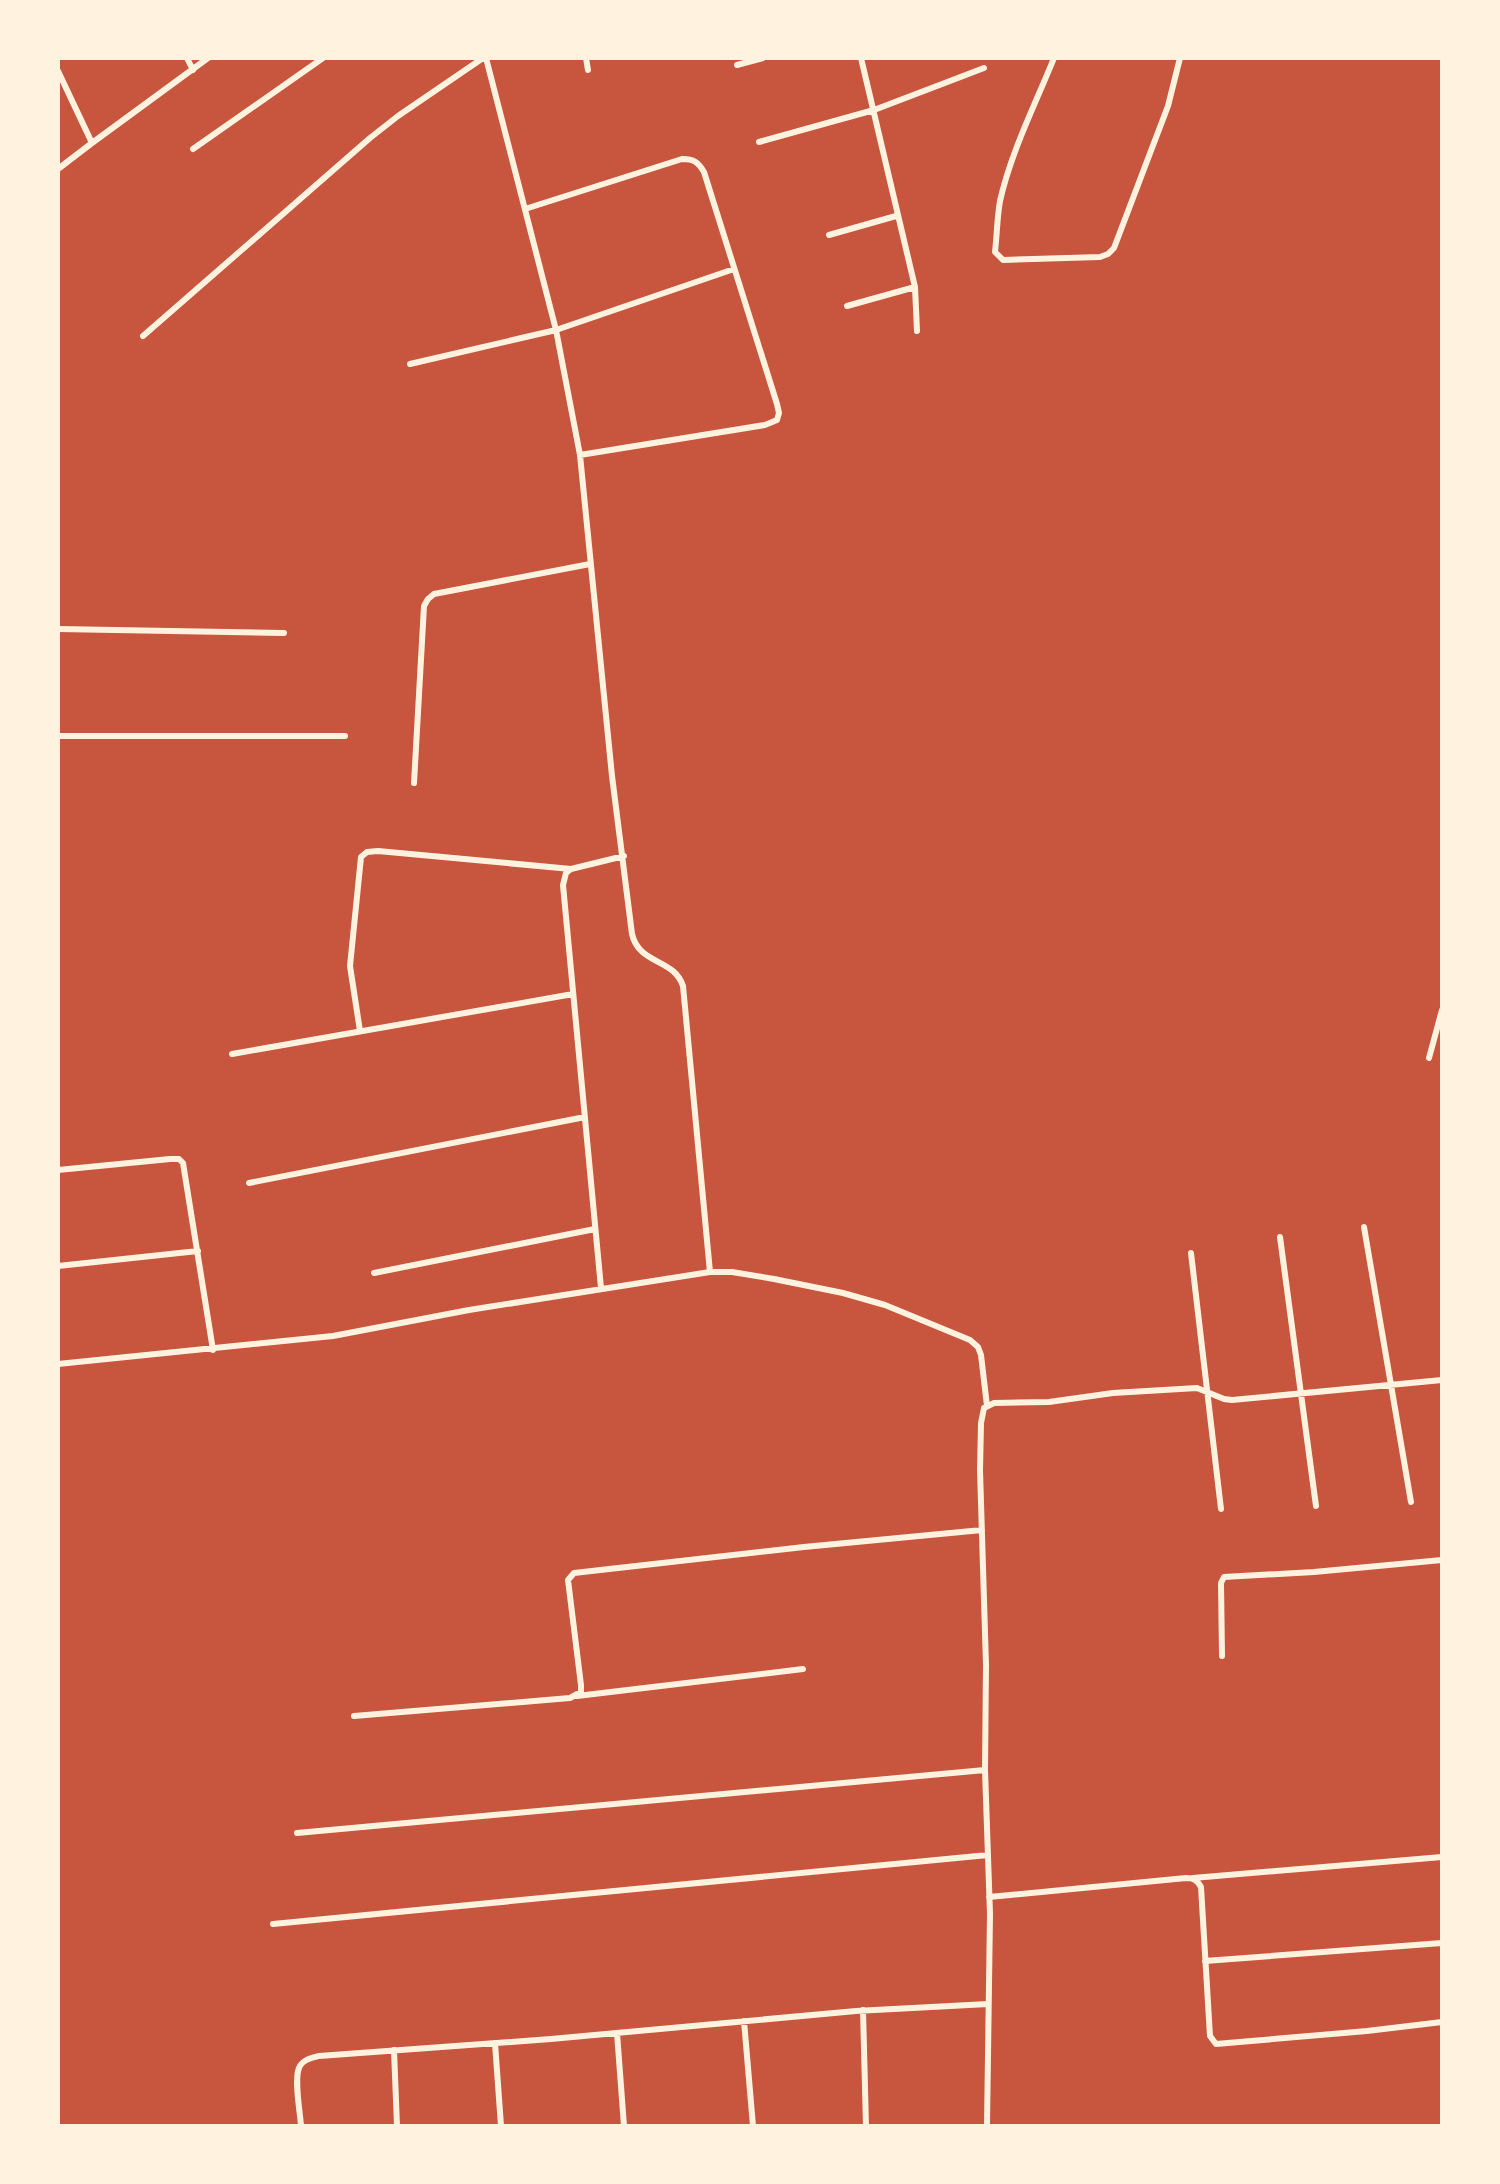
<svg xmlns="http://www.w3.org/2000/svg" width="1500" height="2184" font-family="'Space Grotesk',sans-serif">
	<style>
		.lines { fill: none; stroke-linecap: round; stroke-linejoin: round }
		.minor { stroke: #fff3e0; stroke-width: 6 }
	</style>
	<rect width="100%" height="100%" fill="#c8553d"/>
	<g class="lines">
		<!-- minor -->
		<path class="minor" d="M187,58L193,70
			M486,58L556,330L580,455L612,776L632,934C639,965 674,958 683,986L710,1272
			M586,58L588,70
			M861,58L915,287L917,331
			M1054,58C1035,105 1011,152 1000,201C997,218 997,235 995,252L1003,260L1100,257L1108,254L1114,248L1168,106L1180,58
			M737,65L763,58
			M58,71L92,143
			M759,142L874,110L984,68
			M193,149L323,58
			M58,169L92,143L208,58
			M525,209L682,159C694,159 698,162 704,172L777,404L779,413L777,420L765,425L580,455
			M829,235L896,216
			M847,306L915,287
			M143,336L370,138L398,116L483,58
			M410,364L556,330L734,269
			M58,629L284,633
			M58,736H345
			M414,783L424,606L428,599L434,594L590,564
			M360,1031L350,966L361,857L367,852L378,851L571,869
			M232,1054L573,994
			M1429,1058L1442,1010
			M58,1170L170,1159H179L183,1163L213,1350
			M249,1183L585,1117
			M1364,1227L1411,1502
			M1280,1237L1316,1506
			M1191,1253L1221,1509
			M58,1266L198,1251
			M374,1273L595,1229
			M601,1288L563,885L566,873L571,869L624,856
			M58,1364L333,1336L469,1310L710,1272H732L774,1279L843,1293L885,1305L970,1340L978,1347L981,1355L987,1406
			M1222,1656L1221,1583L1224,1577L1314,1572L1442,1560
			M577,1696L803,1669
			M354,1716L570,1698L581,1692V1685L568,1580L574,1573L804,1547L982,1530
			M297,1833L985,1770
			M1193,1878L1442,1857
			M989,1897L1186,1878C1194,1878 1197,1880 1201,1887L1210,2036L1216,2044L1367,2031L1442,2022
			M273,1924L988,1855
			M1205,1961L1442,1943
			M863,2010L866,2126
			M744,2021L753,2126
			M617,2033L624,2126
			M495,2043L501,2126
			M394,2050L397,2126
			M301,2126C300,2111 294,2080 299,2068C302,2060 311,2058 319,2056L551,2039L856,2011L988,2004
			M987,2126L990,1914L985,1770L986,1665L980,1470L981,1423L984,1408L994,1403L1049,1402L1113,1393L1197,1388L1224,1399L1232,1400L1442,1380"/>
	</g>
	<!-- border -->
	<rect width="1500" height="2184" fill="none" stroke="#fff3e0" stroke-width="120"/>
</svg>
